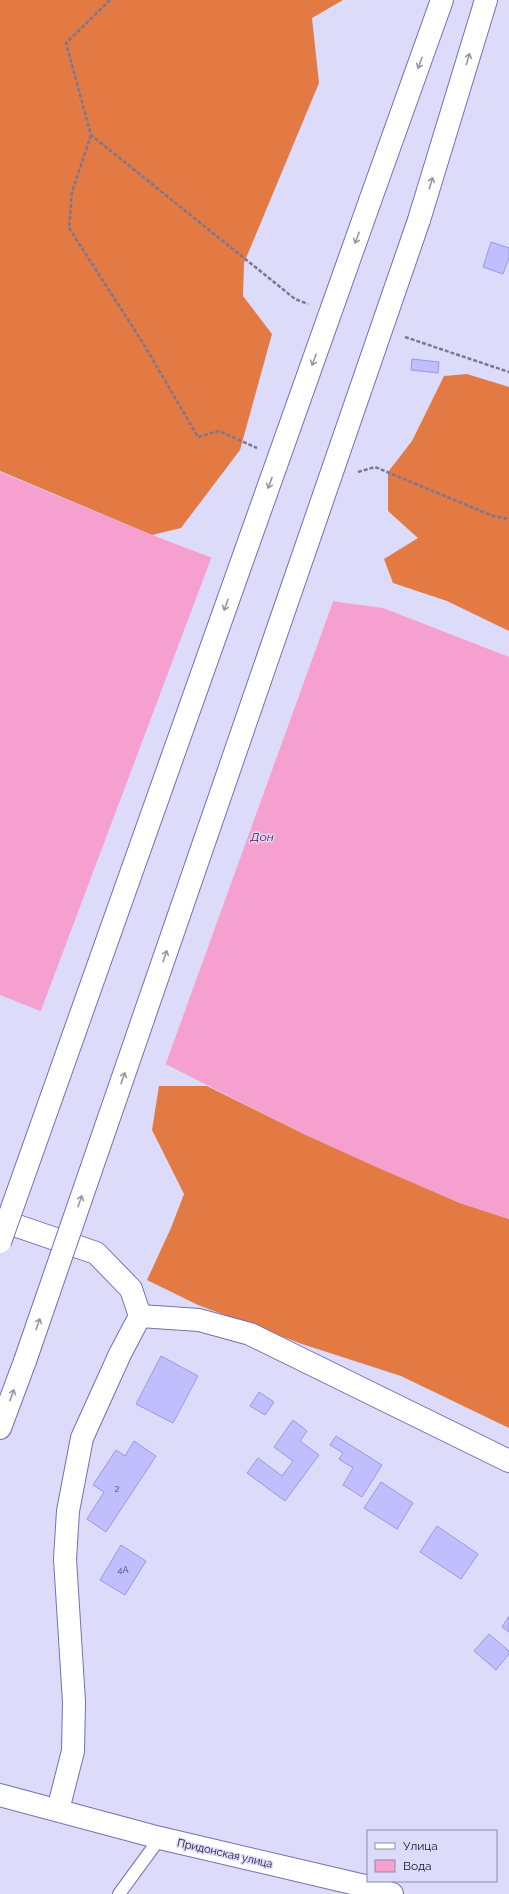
<svg xmlns="http://www.w3.org/2000/svg" width="509" height="1894" font-family="Raleway,sans-serif">
	<style>
		.forest { fill: #e37a44 }
		.water { fill: #f6a0cf }
		.pier { fill: #dcdbfa }
		.building { fill: #c1befd; stroke: #9c97e1 }
		.lines { fill: none; stroke-linecap: round; stroke-linejoin: round }
		.service-casing { stroke: #756fb6; stroke-width: 14 }
		.minor-casing { stroke: #756fb6; stroke-width: 24 }
		.tertiary-casing { stroke: #756fb6; stroke-width: 24 }
		.trunk-casing { stroke: #756fb6; stroke-width: 24 }
		.path { stroke: #797794; stroke-width: 2.5; stroke-dasharray: 4 2; stroke-linecap: butt }
		.service { stroke: #fff; stroke-width: 12 }
		.minor { stroke: #fff; stroke-width: 22 }
		.tertiary { stroke: #fff; stroke-width: 22 }
		.trunk { stroke: #fff; stroke-width: 22 }
		.trunk-bridge-casing { stroke: #756fb6; stroke-width: 24; stroke-linecap: butt }
		.trunk-bridge { stroke: #fff; stroke-width: 22 }
		.oneway { stroke: #9896a2 }
		.labels { text-anchor: middle; stroke-width: 3; stroke-linejoin: round; paint-order: stroke }
		.number-label { font-size: 9px; fill: #434064 }
		.street-label { font-size: 11px; fill: #191631; stroke: #dcdbfa }
		.water-label { font-size: 12px; font-style: italic; fill: #680648; stroke: #dcdbfa }
	</style>
	<rect width="100%" height="100%" fill="#dcdbfa"/>
	<!-- forest -->
	<path class="forest" d="M0,0H343L312,18L319,83L244,263L243,296L272,334L240,450L181,528L152,535L0,471Z
		M467,374L509,387V631L447,601L393,583L384,559L418,538L388,511V472L412,441L444,376Z
		M159,1086H207L306,1135L460,1203L509,1219V1428L401,1376L302,1344L198,1305L147,1280L171,1228L184,1194L152,1130Z"/>
	<!-- water -->
	<path class="water" d="M0,472L152,535L310,595L338,602L383,608L509,657V1219L460,1203L376,1167L306,1135L136,1049L0,995Z"/>
	<!-- pier -->
	<path class="pier" d="M212,556L310,593L334,599L165,1066L135,1050L40,1013Z"/>
	<!-- building -->
	<path class="building" d="M491,242L509,248V258L503,274L483,267Z
		M412,359L439,362L438,373L411,370Z
		M161,1356L198,1376L173,1423L136,1404Z
		M259,1392L274,1402L265,1415L250,1406Z
		M293,1420L307,1431L300,1441L319,1455L285,1501L247,1473L258,1458L282,1476L293,1461L274,1447Z
		M336,1436L382,1465L362,1497L343,1485L353,1468L339,1459L343,1453L330,1445Z
		M134,1441L156,1456L106,1532L87,1519L104,1492L93,1485L116,1450L125,1456Z
		M381,1482L413,1503L397,1529L364,1508Z
		M437,1526L478,1554L461,1579L420,1552Z
		M121,1545L146,1561L125,1595L100,1580Z
		M509,1616V1632L502,1627Z
		M489,1634L509,1651V1654L496,1670L474,1651Z"/>
	<g class="lines">
		<!-- service casing -->
		<g class="service-casing">
			<path id="service" d="M119,1894L160,1838"/>
		</g>
		<!-- minor casing -->
		<g class="minor-casing">
			<path id="minor" d="M140,1316L199,1320L250,1334L509,1461"/>
		</g>
		<!-- tertiary casing -->
		<g class="tertiary-casing">
			<path id="tertiary" d="M0,1220L96,1253L131,1289L140,1316L120,1354L82,1438L68,1511L65,1559L74,1702L73,1751L58,1810
				M0,1795L160,1838L369,1887L392,1894"/>
		</g>
		<!-- trunk casing -->
		<g class="trunk-casing">
			<path id="trunk" d="M370,201L442,0
				M419,220L486,0
				M0,1428L25,1361"/>
		</g>
		<!-- path -->
		<path class="path" d="M110,0L66,43L91,135L295,299L308,304
			M91,135L72,192L69,228L143,343L198,437L219,431L257,448
			M405,337L509,372
			M358,472L375,467L493,516L509,519"/>
		<!-- service -->
		<use href="#service" class="service"/>
		<!-- minor -->
		<use href="#minor" class="minor"/>
		<!-- tertiary -->
		<use href="#tertiary" class="tertiary"/>
		<!-- trunk -->
		<use href="#trunk" class="trunk"/>
		<!-- trunk-bridge casing -->
		<g class="trunk-bridge-casing">
			<path id="trunk-bridge" d="M0,1242L370,201
				M25,1361L419,220"/>
		</g>
		<!-- trunk-bridge -->
		<use href="#trunk-bridge" class="trunk-bridge"/>
	</g>
	<!-- one-way arrows -->
	<defs><path id="oneway-shaft" d="M-6 0H5M1.5-3L5.5 0L1.5 3" fill="none" stroke-width="1.6" stroke-linecap="round" stroke-linejoin="round"/></defs>
	<g class="oneway">
		<use href="#oneway-shaft" transform="translate(468 59) rotate(-73)"/>
		<use href="#oneway-shaft" transform="translate(420 63) rotate(110)"/>
		<use href="#oneway-shaft" transform="translate(431 183) rotate(-73)"/>
		<use href="#oneway-shaft" transform="translate(357 238) rotate(110)"/>
		<use href="#oneway-shaft" transform="translate(314 360) rotate(110)"/>
		<use href="#oneway-shaft" transform="translate(270 483) rotate(110)"/>
		<use href="#oneway-shaft" transform="translate(226 605) rotate(110)"/>
		<use href="#oneway-shaft" transform="translate(165 956) rotate(-71)"/>
		<use href="#oneway-shaft" transform="translate(123 1078) rotate(-71)"/>
		<use href="#oneway-shaft" transform="translate(80 1201) rotate(-71)"/>
		<use href="#oneway-shaft" transform="translate(38 1324) rotate(-71)"/>
		<use href="#oneway-shaft" transform="translate(12 1395) rotate(-70)"/>
	</g>
	<g class="labels">
		<!-- number labels -->
		<g class="number-label">
			<text x="117" y="1492">2</text>
			<text x="123" y="1573">4А</text>
		</g>
		<!-- street labels -->
		<g class="street-label">
			<text transform="translate(225 1853) rotate(13)" y="4">Придонская улица</text>
		</g>
		<!-- water labels -->
		<g class="water-label">
			<text x="262" y="841">Дон</text>
		</g>
	</g>
	<!-- legend -->
	<rect x="367" y="1830" width="130" height="52" fill="#dcdbfa" stroke="#8e8caa"/>
	<rect x="375" y="1843" width="20" height="6" fill="#ffffff" stroke="#8e8caa"/>
	<text x="403" y="1850" font-size="12" fill="#191631">Улица</text>
	<rect x="375" y="1860" width="20" height="12" fill="#f6a0cf" stroke="#8e8caa"/>
	<text x="403" y="1870" font-size="12" fill="#191631">Вода</text>
</svg>
